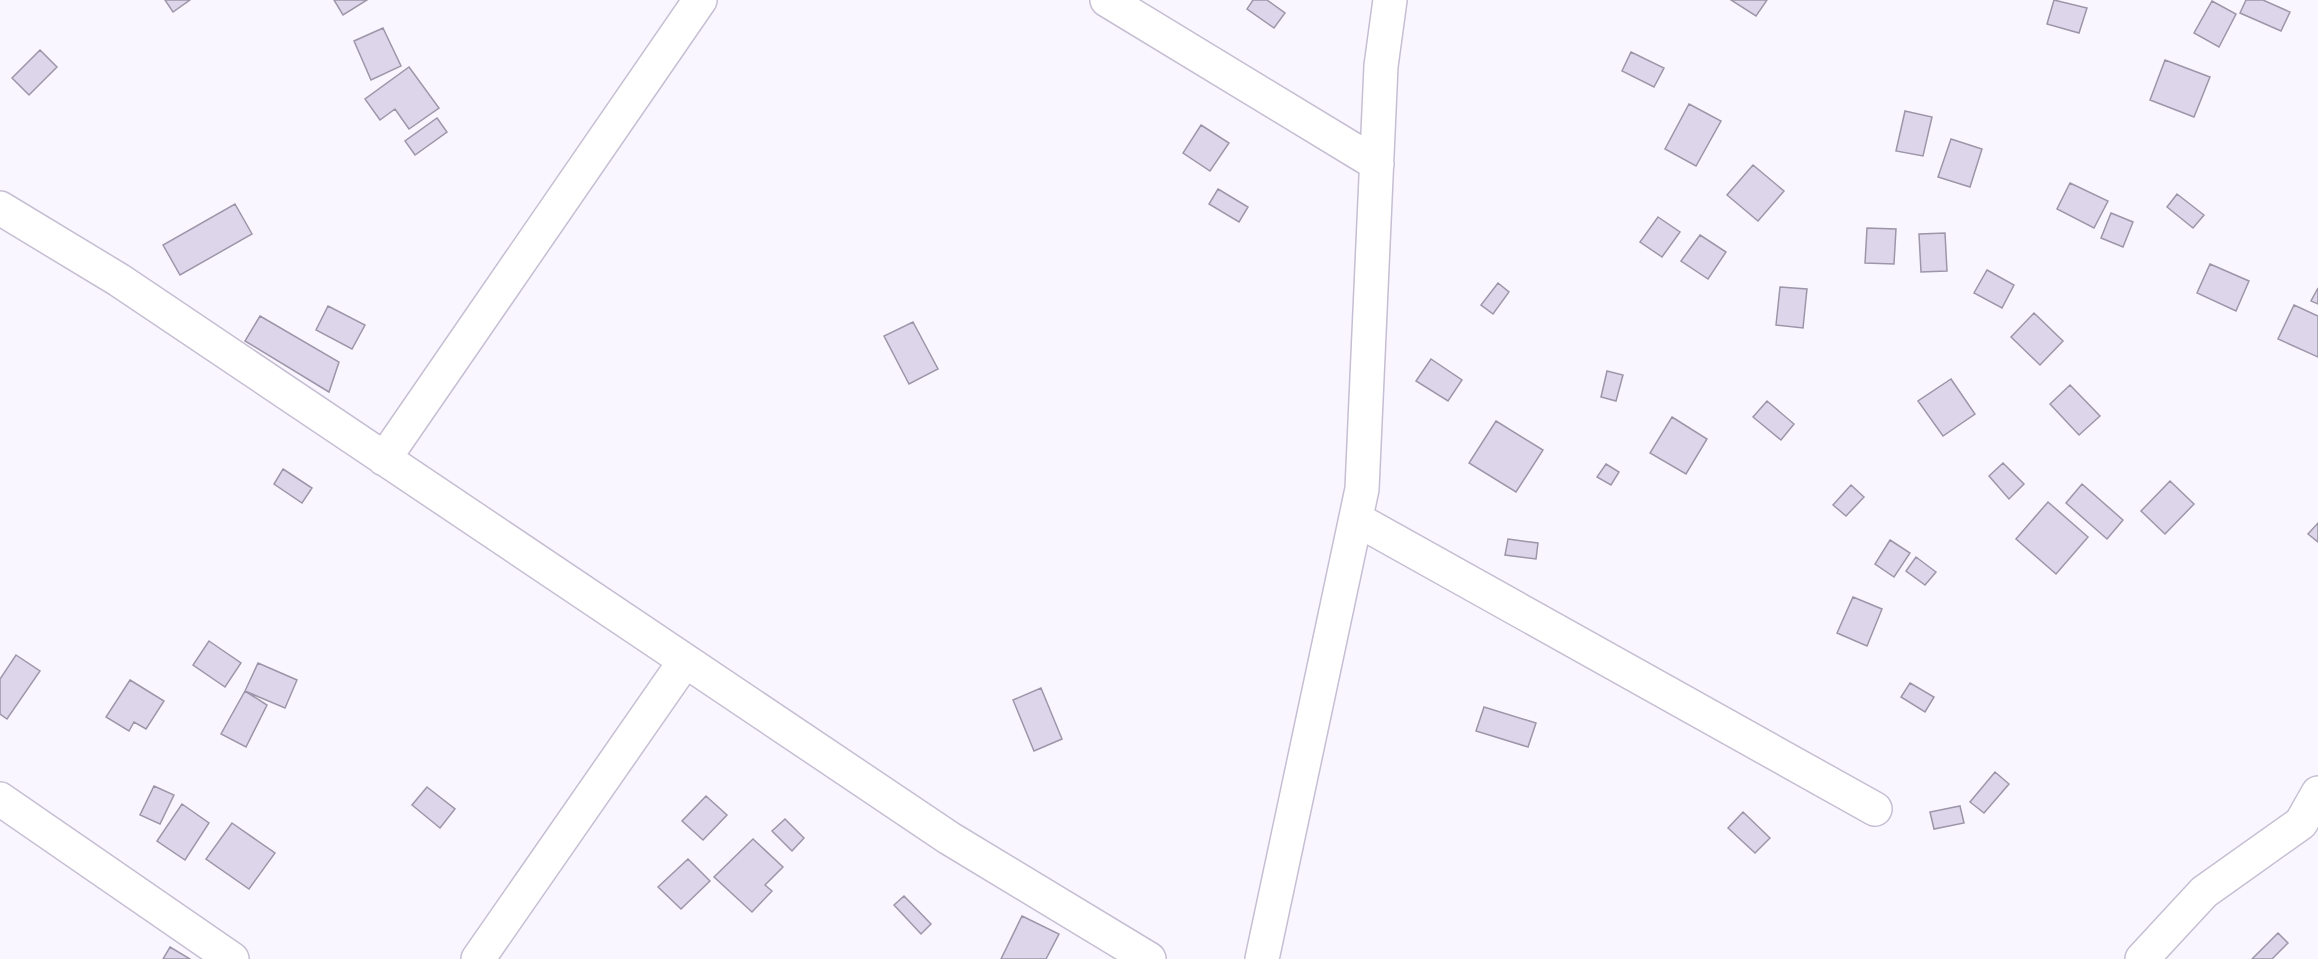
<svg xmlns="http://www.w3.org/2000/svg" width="2318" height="959" font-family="Mulish,sans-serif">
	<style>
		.building { fill: #ddd5ea; stroke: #9d96a9; stroke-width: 1.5 }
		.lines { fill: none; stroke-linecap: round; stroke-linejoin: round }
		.street-casing { stroke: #c6bed3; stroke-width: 36 }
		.street { stroke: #fff; stroke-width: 33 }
	</style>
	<rect width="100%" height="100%" fill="#faf6ff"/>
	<!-- building -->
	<path class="building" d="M165,0H190L173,12Z
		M334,0H367L343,15Z
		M1253,0H1267L1285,13L1274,28L1247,9Z
		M1731,0H1767L1756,16Z
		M2054,0L2087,8L2079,33L2047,24Z
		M2246,0H2263L2290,12L2281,31L2240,13Z
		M2212,1L2236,14L2219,47L2194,33Z
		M383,28L401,66L371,80L354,41Z
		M40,50L57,67L29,95L12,78Z
		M1631,52L1664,68L1654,87L1622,71Z
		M2165,60L2210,77L2194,117L2150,100Z
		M409,67L439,108L409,129L395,109L380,120L365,99Z
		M1689,104L1721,121L1696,166L1665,149Z
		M1905,111L1932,117L1923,156L1896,151Z
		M437,118L447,132L415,155L405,141Z
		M1201,125L1229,143L1210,171L1183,153Z
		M1951,139L1982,149L1970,187L1938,177Z
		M1753,165L1784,191L1758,221L1727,195Z
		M2070,183L2108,201L2094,228L2057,209Z
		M1218,189L1248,207L1239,222L1209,204Z
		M2177,194L2204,215L2193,228L2167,207Z
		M235,204L252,234L180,275L163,245Z
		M2111,213L2133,222L2123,247L2101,238Z
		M1658,217L1680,232L1662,257L1640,242Z
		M1867,228L1896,229L1894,264L1865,263Z
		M1945,233L1947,271L1921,272L1919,234Z
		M1700,235L1726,252L1708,279L1681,261Z
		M2210,264L2249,281L2236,311L2197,293Z
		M1987,270L2014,285L2002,308L1974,293Z
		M1498,283L1509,292L1493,314L1481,305Z
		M1780,287L1807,289L1803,328L1776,325Z
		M2318,288V304L2311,301Z
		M2294,305L2318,316V357L2278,339Z
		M328,306L365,325L352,349L316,330Z
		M2034,313L2063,341L2040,365L2011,337Z
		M260,316L339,362L329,392L245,341Z
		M913,322L938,369L909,384L884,336Z
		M1431,359L1462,380L1448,401L1416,381Z
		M1607,371L1623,375L1616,401L1601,397Z
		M1951,379L1975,414L1943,436L1918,401Z
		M2070,385L2100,416L2079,435L2050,404Z
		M1767,401L1794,424L1781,440L1753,417Z
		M1672,417L1707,439L1686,474L1650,453Z
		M1496,421L1543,450L1516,492L1469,463Z
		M2003,463L2024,484L2009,499L1989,476Z
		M1606,464L1619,472L1611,485L1597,477Z
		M283,469L312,488L302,503L274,484Z
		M2170,481L2194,504L2165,534L2141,511Z
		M2082,484L2123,520L2107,539L2066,503Z
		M1851,485L1864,497L1846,516L1833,505Z
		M2048,502L2088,537L2056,574L2016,539Z
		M2318,523V542L2308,534Z
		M1508,539L1538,543L1536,559L1505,555Z
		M1890,540L1910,553L1894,577L1875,564Z
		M1916,557L1936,572L1925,585L1906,571Z
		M1853,597L1882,609L1867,646L1837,633Z
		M209,641L241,663L225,687L193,665Z
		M16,655L40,671L7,719L0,714V679Z
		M258,663L297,680L285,708L245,691Z
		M130,680L164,701L146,729L134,722L129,731L106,717Z
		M1910,683L1934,697L1925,712L1901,697Z
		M1041,688L1062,739L1034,751L1013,700Z
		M245,691L267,705L246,747L221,734Z
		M1484,707L1536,723L1528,747L1476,731Z
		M1995,772L2009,784L1984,813L1970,802Z
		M154,786L174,795L160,824L140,815Z
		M427,787L455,809L440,828L412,805Z
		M706,796L727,815L703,840L682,821Z
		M182,804L209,823L185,860L157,841Z
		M1960,806L1964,823L1934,829L1930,812Z
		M1743,812L1770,838L1755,853L1728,828Z
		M785,819L804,838L792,851L772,831Z
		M232,823L275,853L249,889L206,859Z
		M753,839L783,867L765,885L772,891L752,912L714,877Z
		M688,859L710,881L681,909L658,887Z
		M904,896L931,924L921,934L894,905Z
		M1022,916L1059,934L1046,959H1001Z
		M2278,933L2288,943L2272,959H2252Z
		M170,947L190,959H163Z"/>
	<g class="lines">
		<!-- street casing -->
		<g class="street-casing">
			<path id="street" d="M1107,0L1377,164
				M0,208L119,280L949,838L1149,959
				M384,459L700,0
				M1356,519L1875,809
				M0,799L232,959
				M478,959L685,661
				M1262,959L1362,489L1381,66L1390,0
				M2142,959L2204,892L2301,823L2318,793"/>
		</g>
		<!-- street -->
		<use href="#street" class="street"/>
	</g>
</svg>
